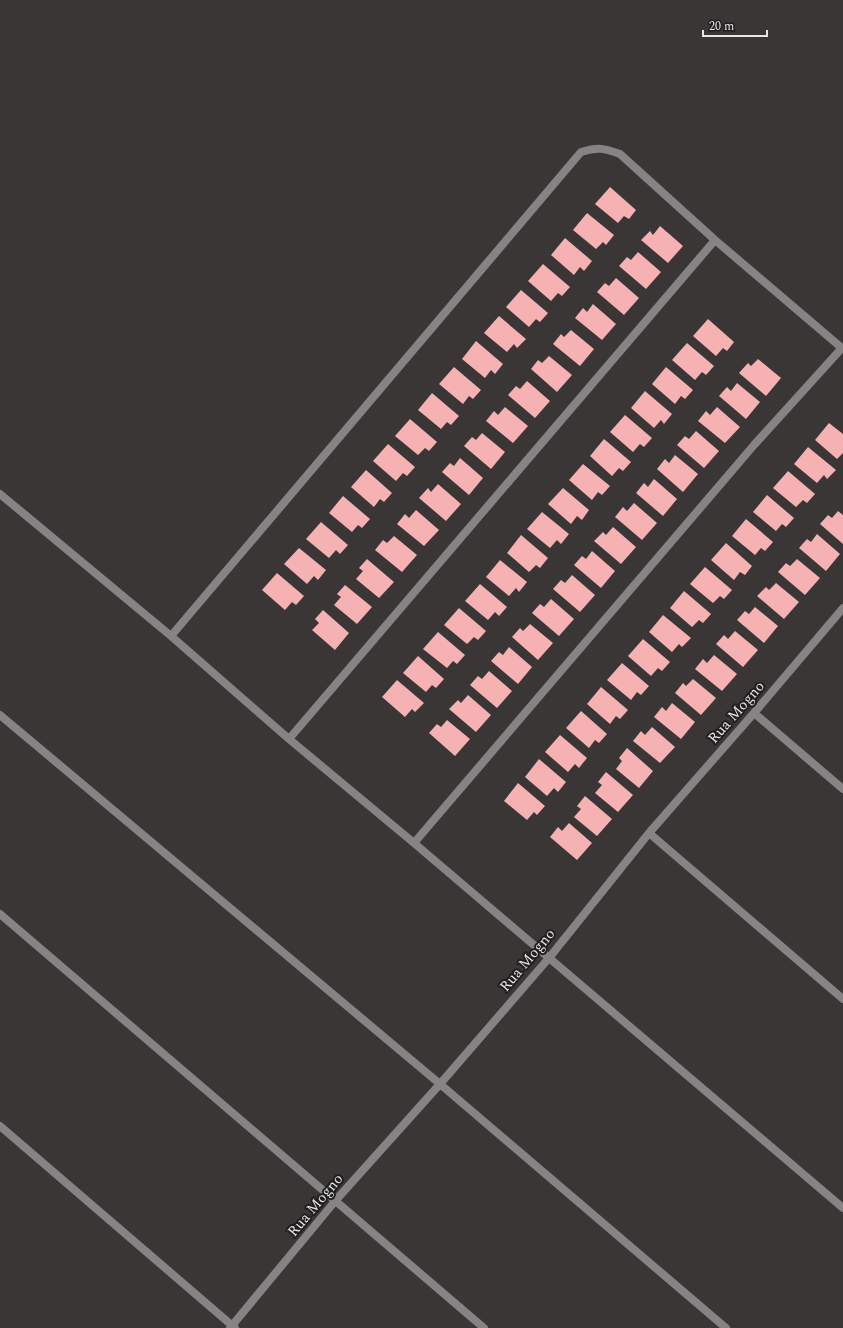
<svg xmlns="http://www.w3.org/2000/svg" width="843" height="1328" font-family="Spectral,serif">
	<style>
		.building { fill: #f6b1b3 }
		.lines { fill: none; stroke-linecap: round; stroke-linejoin: round }
		.street { stroke: #858383; stroke-width: 8 }
		.labels { text-anchor: middle; stroke-width: 4; stroke-linejoin: round; paint-order: stroke }
		.street-label { font-size: 15px; fill: #e8e5e5; stroke: #1f1e1e }
	</style>
	<rect width="100%" height="100%" fill="#3a3636"/>
	<!-- building -->
	<path class="building" d="M610,187L636,210L629,219L624,216L618,223L595,204Z
		M587,213L614,235L606,245L603,242L596,249L573,230Z
		M660,226L683,246L668,263L641,240L650,231L653,235Z
		M565,238L592,261L584,271L580,267L574,275L551,255Z
		M638,252L661,272L646,289L619,266L627,257L631,260Z
		M543,264L570,287L562,296L558,293L551,301L528,281Z
		M616,278L639,298L624,315L597,292L605,283L609,286Z
		M521,290L548,313L540,322L536,319L529,327L506,307Z
		M593,304L616,324L602,340L575,318L583,308L587,312Z
		M499,316L526,339L517,348L514,344L507,352L484,333Z
		M708,319L734,342L727,351L723,348L716,356L693,336Z
		M571,330L594,349L580,366L553,344L561,334L564,337Z
		M476,341L503,364L495,374L491,370L485,378L462,359Z
		M687,343L714,366L706,375L702,372L695,380L672,360Z
		M549,356L572,375L557,392L531,369L538,360L542,363Z
		M758,359L781,378L766,396L739,373L748,363L751,366Z
		M454,367L481,390L473,399L469,396L463,404L439,384Z
		M666,367L693,390L685,399L681,396L675,404L652,384Z
		M527,381L550,401L535,418L508,395L516,386L520,389Z
		M737,383L760,402L746,419L719,396L727,387L731,391Z
		M645,391L672,414L664,424L661,420L654,428L631,408Z
		M432,393L459,416L451,425L447,422L441,429L418,410Z
		M505,407L528,426L513,443L486,421L494,411L498,415Z
		M717,407L740,427L725,443L698,421L706,411L710,415Z
		M625,415L652,438L644,447L640,444L633,452L610,432Z
		M410,419L437,442L429,451L425,448L418,455L395,436Z
		M829,423L843,434V453L837,459L815,440Z
		M696,431L719,451L704,468L677,445L685,436L689,439Z
		M482,433L505,452L491,469L464,446L472,437L476,440Z
		M604,439L631,462L623,471L619,468L612,476L590,456Z
		M388,444L415,467L407,476L403,473L396,481L373,461Z
		M808,447L836,470L827,479L824,475L817,483L794,464Z
		M675,455L698,474L683,492L657,469L665,459L669,463Z
		M460,458L483,478L469,495L442,472L450,463L454,466Z
		M583,464L610,486L602,495L598,492L592,500L569,480Z
		M366,470L392,493L384,502L380,499L374,507L351,487Z
		M788,471L815,494L807,503L803,500L796,507L773,488Z
		M654,479L677,499L663,516L636,493L644,483L648,487Z
		M438,484L461,504L446,521L419,498L428,488L431,492Z
		M563,488L589,510L582,520L577,516L571,524L548,504Z
		M767,495L794,518L786,527L782,524L776,531L753,512Z
		M343,496L370,519L362,528L358,525L352,532L329,513Z
		M634,503L657,523L642,540L615,517L623,507L627,511Z
		M416,510L439,530L424,546L397,524L405,514L409,518Z
		M838,511L843,515V544L820,524L828,515L832,518Z
		M542,512L569,534L561,544L557,540L550,548L527,529Z
		M746,519L773,542L765,551L761,548L755,555L732,536Z
		M321,522L348,545L340,554L336,550L329,558L306,539Z
		M613,527L636,547L621,564L594,541L603,532L606,535Z
		M817,534L840,554L826,571L799,548L807,539L811,542Z
		M521,535L548,558L540,568L536,565L529,572L507,553Z
		M394,536L417,555L402,572L375,550L383,540L387,543Z
		M726,543L752,566L745,575L740,572L734,580L711,560Z
		M299,548L326,570L318,580L314,576L307,584L284,564Z
		M592,551L615,571L601,588L574,565L582,556L586,559Z
		M367,559L394,582L379,598L356,579L363,571L359,568Z
		M797,559L820,578L805,595L778,572L786,563L790,566Z
		M500,560L527,582L519,592L516,588L509,596L486,577Z
		M705,567L732,590L724,599L720,596L713,603L690,584Z
		M277,573L304,596L296,605L292,602L285,610L262,590Z
		M572,575L595,595L580,612L553,589L561,580L565,583Z
		M776,583L799,602L784,619L757,596L766,587L769,590Z
		M480,584L507,607L499,616L495,612L488,620L465,601Z
		M345,585L372,607L357,624L334,605L341,597L337,594Z
		M684,591L711,614L703,623L699,620L692,627L670,608Z
		M551,599L574,619L559,636L532,613L540,604L544,607Z
		M755,607L778,626L764,643L737,620L745,611L749,614Z
		M459,608L486,631L478,640L474,637L467,644L444,625Z
		M323,610L349,633L335,650L312,630L319,623L315,619Z
		M663,615L691,638L682,647L679,644L672,652L649,632Z
		M530,624L553,643L538,660L512,637L520,628L523,631Z
		M735,631L758,650L743,667L716,644L724,635L728,639Z
		M438,632L465,655L457,664L453,661L447,668L423,649Z
		M643,639L670,662L662,671L658,668L651,676L628,656Z
		M509,647L532,667L518,684L491,661L499,652L503,655Z
		M714,655L737,674L722,691L695,669L703,659L707,663Z
		M418,656L444,679L436,688L432,685L426,692L403,673Z
		M622,663L649,686L641,695L637,692L631,700L607,680Z
		M489,671L512,691L497,708L470,685L478,676L482,679Z
		M693,679L716,698L701,715L675,693L683,683L686,686Z
		M397,680L424,703L415,712L412,709L405,717L382,697Z
		M601,687L628,710L620,719L616,716L610,724L587,704Z
		M468,695L491,715L476,732L449,709L458,700L461,703Z
		M672,703L695,722L681,739L654,717L662,707L666,711Z
		M581,711L607,734L599,743L595,740L589,748L566,728Z
		M447,720L470,739L455,756L429,733L437,724L441,727Z
		M652,727L675,747L660,763L633,741L641,731L645,735Z
		M560,735L587,758L579,768L575,764L568,772L545,752Z
		M627,748L653,771L639,788L616,769L622,761L619,758Z
		M539,759L566,782L558,792L554,788L547,796L525,777Z
		M606,772L633,795L618,812L595,793L602,785L598,782Z
		M518,783L545,806L537,815L534,812L527,820L504,801Z
		M585,796L612,819L597,836L574,817L581,809L577,806Z
		M569,823L592,843L577,860L550,837L558,827L562,831Z"/>
	<g class="lines">
		<!-- street -->
		<path class="street" d="M0,494L171,636L289,739L414,843L843,1208
			M171,636L581,152C598,147 604,148 620,154L715,240L843,349
			M754,713L843,789
			M0,715L440,1084L726,1328
			M289,739L715,240
			M649,833L843,999
			M414,843L754,445L842,348
			M0,914L484,1328
			M0,1126L235,1328
			M230,1328L336,1200L440,1084L549,958L649,833L754,713L843,608"/>
	</g>
	<g class="labels">
		<!-- street labels -->
		<g class="street-label">
			<text transform="translate(736 712) rotate(-49)" y="5">Rua Mogno</text>
			<text transform="translate(527 960) rotate(-50)" y="5">Rua Mogno</text>
			<text transform="translate(315 1205) rotate(-50)" y="5">Rua Mogno</text>
		</g>
	</g>
	<!-- scale -->
	<path d="M703 30v6h64v-6" fill="none" stroke="#e8e5e5" stroke-width="2"/>
	<text x="709" y="30" font-size="12" fill="#e8e5e5" stroke="#1f1e1e" stroke-width="3" paint-order="stroke">20 m</text>
</svg>
